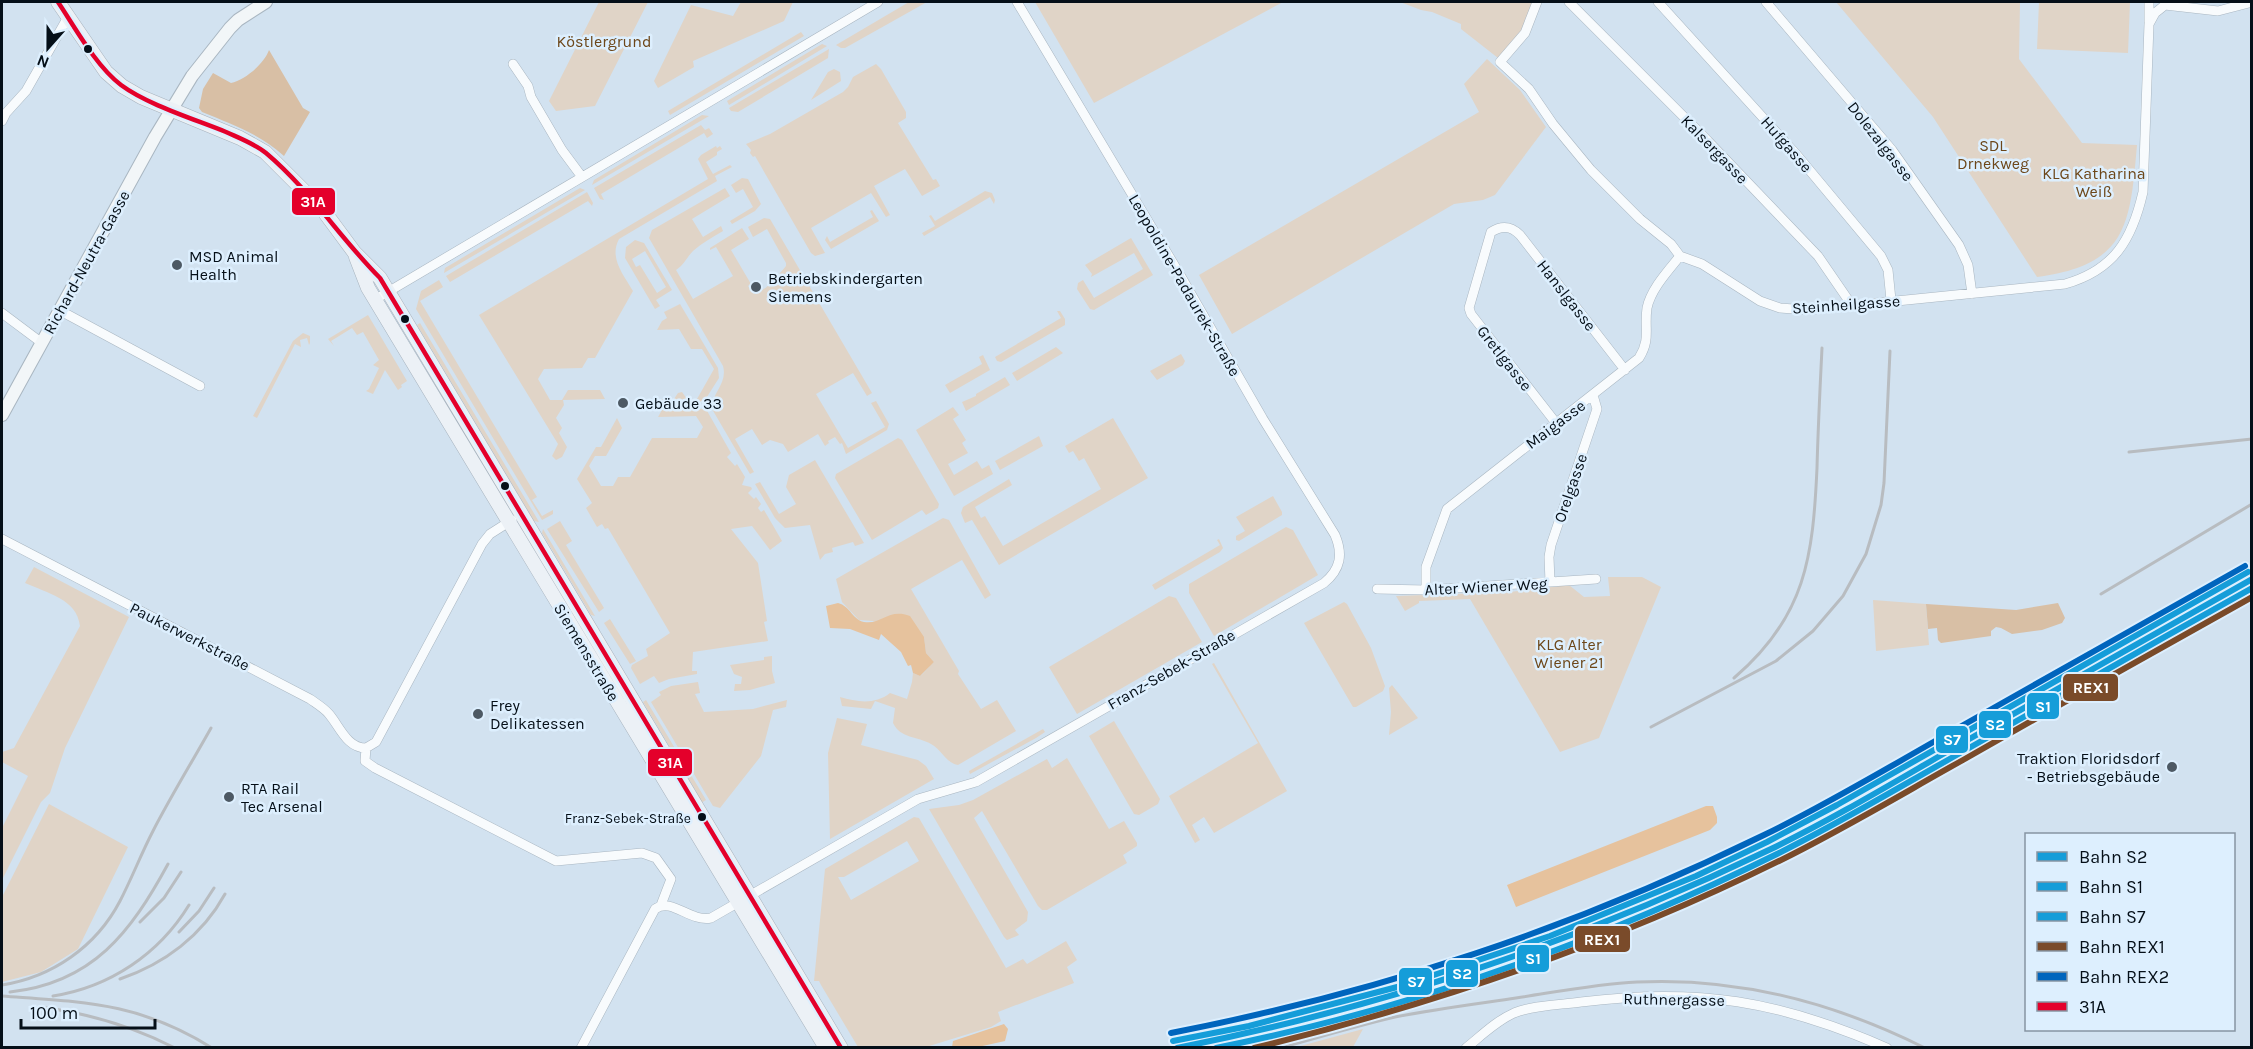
<svg xmlns="http://www.w3.org/2000/svg" width="2253" height="1049" font-family="Karla,sans-serif">
	<style>
		.green { fill: #e0d4c7; fill-rule: evenodd }
		.forest { fill: #d8bfa5 }
		.water { fill: #e6c29d }
		.lines { fill: none; stroke-linecap: round; stroke-linejoin: round }
		.street-casing { stroke: #a9b6c1; stroke-width: 10 }
		.secondary-casing { stroke: #a9b6c1; stroke-width: 14 }
		.primary-casing { stroke: #a7b3be; stroke-width: 15 }
		.street { stroke: #f8fbfd; stroke-width: 9 }
		.secondary { stroke: #f2f6f8; stroke-width: 12 }
		.primary { stroke: #ecf1f6; stroke-width: 14 }
		.rail { stroke: #b8bcc0; stroke-width: 3 }
		.bus-1-casing { stroke: #ddeffe; stroke-width: 9 }
		.bus-1 { stroke: #e4002b; stroke-width: 4.5 }
		.rail-1-casing { stroke: #ddeffe; stroke-width: 10 }
		.rail-2-casing { stroke: #ddeffe; stroke-width: 10 }
		.rail-3-casing { stroke: #ddeffe; stroke-width: 10 }
		.rail-4-casing { stroke: #ddeffe; stroke-width: 10 }
		.rail-5-casing { stroke: #ddeffe; stroke-width: 10 }
		.rail-1 { stroke: #159dd9; stroke-width: 6 }
		.rail-2 { stroke: #159dd9; stroke-width: 6 }
		.rail-3 { stroke: #159dd9; stroke-width: 6 }
		.rail-4 { stroke: #7a4b2a; stroke-width: 6 }
		.rail-5 { stroke: #0065bd; stroke-width: 6 }
		.bus-dot { fill: #050f18; stroke: #ddeffe; stroke-width: 2 }
		.poi-dot { fill: #4d5964; stroke: #ddeffe; stroke-width: 2 }
		.labels { text-anchor: middle; stroke-width: 5; stroke-linejoin: round; paint-order: stroke }
		.bus-label { font-size: 14px; fill: #050f18; stroke: #ddeffe; text-anchor: end }
		.park-label { font-size: 16px; fill: #6d471a; stroke: #ddeffe }
		.street-label { font-size: 16px; fill: #050f18; stroke: #ddeffe }
		.poi-label { font-size: 16px; fill: #050f18; stroke: #ddeffe; text-anchor: start }
		.line-badge { stroke: #ddeffe; stroke-width: 2 }
		.badge-label { font-size: 16px; text-anchor: middle; font-weight: bold; fill: #fff }
	</style>
	<rect width="100%" height="100%" fill="#d2e2f0"/>
	<!-- green -->
	<path class="green" d="M599,2H648L595,106L556,111L549,101Z
		M741,2H793L784,21L693,61L694,67L658,88L654,81L691,5L733,16Z
		M909,2H927L845,48H841L836,45Z
		M1035,2H1283L1094,103Z
		M1400,2H1533L1521,31L1498,58L1461,29V24L1432,12L1421,10Z
		M1836,2H2020L2019,59L2082,143L2137,145C2130,224 2128,265 2037,277L1933,117Z
		M2039,2H2130L2128,53L2037,49Z
		M801,32L804,36L670,115L668,111Z
		M822,44L827,46L729,105L727,101Z
		M829,49L828,58L738,112L731,111L729,108Z
		M1487,59L1520,90L1546,127L1495,195L1483,200L1454,204L1232,334L1199,275L1479,112L1464,84Z
		M876,64L881,69L906,112V118L898,123L933,180L936,179L940,186L922,196L905,169L874,186L890,215L886,217L871,193L811,228L825,253L815,256L811,253L755,156L753,157L750,153L751,150L746,144L770,134L843,92L848,87L853,77Z
		M834,69L840,72L841,81L811,100L828,72Z
		M702,115L709,116L592,185L594,180Z
		M701,125L705,130L709,128L713,134L707,138L704,133L601,194L604,200L600,199L594,188Z
		M716,146L717,148L720,146L722,149L717,152V155L706,162L713,174L730,165L732,167L715,176L717,181L619,239C609,258 623,274 633,291L595,358H588L582,368L544,369L538,379L550,400H562L568,390H600L605,399L563,400L564,405L556,418L562,428L559,433L567,447L562,457L556,460L552,456L558,444L479,315L708,179L698,159L701,155Z
		M742,178L748,179L761,204L755,211L732,224L730,221L753,207L743,189L736,193L731,185Z
		M580,188L585,190L444,273L445,268Z
		M725,188L730,196L692,219L703,237L721,226L723,231C713,237 702,243 693,251C687,257 684,265 676,270L693,299L733,276L716,247L710,250V248L742,228L749,239L731,250L751,284L748,286C759,303 777,276 786,266V263L767,229L753,237L748,227L764,218L770,219L872,393L867,396L853,373L816,394L848,448L885,427L871,403L876,401L889,424L887,430L846,454L842,443L840,444L835,437L828,441L829,443L825,446L818,434L788,452L783,444L770,440L762,445L752,429L735,439L754,472L750,474L712,409C711,393 728,384 723,366L649,238L652,230Z
		M985,191L992,193L995,200L994,204L990,197L924,236L922,233L935,226L929,216L931,215L935,221Z
		M587,192L593,203L592,206L588,201L450,282L446,276Z
		M872,210L879,221L831,249L825,240L827,236L830,242L873,217L870,211Z
		M1131,238L1153,275L1094,310L1090,309L1077,289L1078,283L1083,280L1094,298L1143,269L1134,253L1091,277L1092,274L1085,265Z
		M635,240L644,243L672,290L656,300L660,306L655,309L625,258L626,247ZM645,251L666,287L657,293L640,265L636,267L632,259Z
		M439,280L443,287L420,301L537,497L532,500L542,516L553,510V514L542,520L416,309L421,291Z
		M680,304L718,368L719,378L705,400L699,402H653V400L674,399L678,393L682,392L687,399H697L714,369L702,349H691L679,329L657,330L662,321L667,318L664,312Z
		M1057,311H1060L1065,319V325L1001,362L997,361L995,357L1061,318Z
		M368,315L407,381L401,385L402,387L398,390L385,370L373,394L366,391L369,389L379,368L373,365L379,360L363,332L357,335L352,328L331,341L334,346L328,339Z
		M420,323L535,515L539,522L534,521L417,325Z
		M303,333L310,336V343L309,345L307,338L300,340L301,347L295,344L257,418L253,416L293,341Z
		M1056,347L1063,353L1017,381L1012,373Z
		M1181,354L1185,361L1183,365L1157,380L1150,371Z
		M983,355L990,370L950,393L945,385L982,364L979,357Z
		M1005,377L1010,385L966,411L962,402L976,396V394Z
		M953,407L959,415L953,419L966,440L962,443L968,453L948,464L954,475L977,461L982,469L989,465L993,474L954,496L916,430Z
		M663,408L706,409L731,453L727,457L735,466L737,464L745,477L742,485L751,487L752,489L748,493L754,499L756,497L761,504L758,508L761,512L764,510L782,541L770,550L752,526L731,529L758,563L767,621L764,622L768,641L693,652L692,671H697V674L669,679L659,683L654,676L640,684L631,668L632,665L648,656L646,649L670,633L608,528L605,529L602,524L597,527L586,508L592,503L577,479L596,447H601L617,418L622,428L606,456H595L589,466L601,486H613L618,477H630L652,438H697L703,427L696,416L658,417Z
		M1113,418L1148,478L999,565L972,520L965,523L961,513L963,507L1009,479L1012,485L975,507L981,518L985,516L1003,546L1101,489L1084,458L1079,461L1073,451L1069,453L1065,446Z
		M1039,436L1043,446L1000,470L995,461Z
		M898,438L902,440L939,504L938,508L926,515L922,510L872,540L835,478L836,474Z
		M815,460L864,543L855,546L853,542L832,548L833,552L825,554L820,560L810,525L785,528L775,518L755,484L760,482L779,514L796,504L786,487L789,475Z
		M1273,496L1282,512V515L1239,541L1236,540V536L1245,531L1236,517Z
		M943,518L949,520L991,595L985,599L962,560L911,589L959,671L958,674L981,709L997,700L1016,731L958,765C946,763 941,749 931,744C917,736 901,739 893,723L895,708L875,701L871,709L842,706L840,697C857,702 875,705 890,693L907,699L912,682L913,673L920,676C924,674 929,666 934,662L926,653L924,637L873,621L859,620L842,602L836,579Z
		M560,521L572,541L566,545L604,608L599,612L547,529Z
		M1286,527L1293,530L1318,575L1214,636L1189,593V584Z
		M543,529L595,616L591,615L542,533Z
		M1219,539L1223,548L1220,552L1155,590L1152,585L1220,545L1217,540Z
		M34,567L129,617L65,748L50,793L41,802L2,880V828L28,776L2,762V752L14,748L80,626C77,599 47,593 25,583Z
		M1608,577H1642L1661,587L1599,738L1560,752L1470,599L1419,601V603L1405,611L1396,596L1510,592L1569,585L1584,597L1610,596Z
		M1169,596L1176,598L1202,642L1077,714L1049,667Z
		M1873,600L1926,604L1929,645L1876,651Z
		M1344,602L1347,604L1371,648L1385,686L1383,691L1356,707H1353L1304,623Z
		M610,619L636,661L630,664L604,623Z
		M772,656V671L775,683L750,690L734,691L735,684H741L742,677L734,674L730,665L764,660V657Z
		M1214,663L1287,791L1214,833L1204,817L1192,825L1200,840L1195,843L1169,796L1258,743L1212,664Z
		M698,682L700,693L695,694L704,712L753,709L787,700L786,707L773,710L761,756L720,808L713,806L651,702L661,695L659,692L671,686Z
		M1392,685L1418,718L1389,735L1391,712L1389,688Z
		M646,700L706,800L701,803L695,794L697,793L643,702Z
		M837,718L867,724L861,745L918,760L926,766L934,779L830,839L828,753Z
		M1114,721L1160,799L1158,804L1139,815L1134,814L1089,736Z
		M1043,729L1045,732L1036,738L970,774L969,771Z
		M1067,758L1109,829L1124,821L1137,843V846L1123,855L1127,863L1047,910H1042L1038,906L982,811L974,818L1028,912L1027,921L1015,930L1019,935L1007,940L1004,937L929,809L959,805L973,800L1047,759L1052,768Z
		M49,804L128,847L78,949L41,972L2,982V897Z
		M914,817L919,818L1006,968L1023,959L1027,964L1066,941L1077,960L1067,967L1074,983L998,1012L1001,1021L991,1027L926,1047H858L821,985L819,981H814L825,869ZM907,841L919,861L851,900L838,877H844Z
		M1363,1029L1353,1047H1297Z"/>
	<!-- forest -->
	<path class="forest" d="M269,50L303,108L310,112L284,156C260,134 231,124 202,112L199,108L203,89L213,73L231,83C245,80 264,64 269,50Z
		M2058,603L2065,618L2062,623L2042,630L2012,634L2001,628L1996,627L1991,631V636L1941,643L1938,640L1937,628L1928,629L1926,604L2016,610Z"/>
	<!-- water -->
	<path class="water" d="M838,603C850,606 853,620 864,622C882,625 888,608 910,616L924,637L926,653L934,662L920,676L913,673L911,665L908,666L901,652L881,634L879,640L850,629L830,628L826,606Z
		M1706,806H1713L1717,817V823L1710,830L1516,907L1507,885Z
		M1004,1024L1008,1029L1005,1041L978,1047H952L953,1041Z"/>
	<g class="lines">
		<!-- street casing -->
		<g class="street-casing">
			<path id="street" d="M1537,2L1525,33L1500,62L1529,89L1553,124L1591,170L1640,219L1671,244L1680,256L1702,264L1760,301L1780,308L1807,310L2065,284C2114,270 2132,240 2143,192L2149,24L2155,13L2165,5L2218,11L2252,2
				M1569,2L1708,141L1818,256L1851,304
				M1658,2L1796,154L1881,256L1888,270L1891,300
				M1766,2L1892,150L1959,245L1968,265L1972,294
				M2149,22V2
				M513,64L528,86L531,97L562,150L582,177
				M2,121L6,113L26,91L68,17
				M376,299L878,2
				M59,310L200,386
				M2,313L42,343
				M1556,423L1471,314L1469,308L1491,232C1502,225 1511,226 1520,235L1625,370
				M2,539L310,699C317,704 324,708 329,714C340,727 347,748 366,748
				M1550,582L1549,557L1551,545L1597,409L1593,395
				M1377,589L1426,590L1596,579
				M1426,590V567L1447,509L1639,358C1651,339 1644,329 1647,308C1651,289 1668,271 1680,256
				M366,748L365,761L375,768L556,861L642,853L656,858L671,879L661,905
				M366,748L376,742L482,544L490,534L512,520
				M581,1048L655,909C672,897 689,922 711,918L918,799L976,782L1324,583C1341,569 1343,554 1335,535L1263,419L1179,273L1017,2
				M1466,1048C1481,1036 1496,1021 1514,1013C1534,1005 1560,1005 1581,1002C1697,987 1780,1001 1887,1048"/>
		</g>
		<!-- secondary casing -->
		<g class="secondary-casing">
			<path id="secondary" d="M2,415L155,137L192,76L230,28L238,20L266,2"/>
		</g>
		<!-- primary casing -->
		<g class="primary-casing">
			<path id="primary" d="M58,2L106,72L122,86L141,97L240,138L265,152L323,210L354,252L380,278L841,1048
				M356,257L368,288L826,1048"/>
		</g>
		<!-- street -->
		<use href="#street" class="street"/>
		<!-- secondary -->
		<use href="#secondary" class="secondary"/>
		<!-- primary -->
		<use href="#primary" class="primary"/>
		<!-- rail -->
		<path class="rail" d="M2129,452L2252,439
			M2101,594L2252,504
			M1734,678C1806,617 1813,556 1817,468C1818,428 1820,388 1822,348
			M1651,727L1776,661L1813,631L1843,596L1866,554L1881,505L1884,483L1890,351
			M140,922L164,898L181,872
			M179,932L199,911L214,888
			M120,979C164,964 202,936 225,894
			M2,985C52,977 96,947 120,901C132,878 141,854 153,831C171,796 192,762 211,728
			M10,992C93,983 131,932 168,864
			M2,996C83,1002 139,1002 212,1048
			M53,996C110,987 159,954 189,905
			M40,1007C87,1013 132,1026 175,1048
			M1281,1048C1319,1037 1356,1026 1395,1017C1435,1009 1475,1004 1516,998C1556,992 1596,984 1637,982C1738,977 1835,1003 1925,1048"/>
		<!-- bus-1 casing -->
		<g class="bus-1-casing">
			<path id="bus-1" d="M58,2C76,29 96,66 121,85C148,105 194,119 226,132C239,138 255,144 266,153C310,190 340,238 380,278L841,1048"/>
		</g>
		<!-- bus-1 -->
		<use href="#bus-1" class="bus-1"/>
		<!-- rail-1 casing -->
		<g class="rail-1-casing">
			<path id="rail-1" d="M1177,1048C1387,1006 1578,942 1771,849C1835,818 1896,781 1957,746C2055,690 2153,635 2252,579"/>
		</g>
		<!-- rail-2 casing -->
		<g class="rail-2-casing">
			<path id="rail-2" d="M1216,1048C1410,1009 1599,942 1777,854C1840,823 1901,786 1962,752C2059,697 2155,642 2252,588"/>
		</g>
		<!-- rail-3 casing -->
		<g class="rail-3-casing">
			<path id="rail-3" d="M1173,1041L1249,1026L1401,986L1550,936L1696,876L1767,842L1837,805L2248,572"/>
		</g>
		<!-- rail-4 casing -->
		<g class="rail-4-casing">
			<path id="rail-4" d="M1254,1048C1436,1004 1611,944 1779,861C1842,830 1902,794 1963,760C2059,705 2155,651 2252,597"/>
		</g>
		<!-- rail-5 casing -->
		<g class="rail-5-casing">
			<path id="rail-5" d="M1171,1033C1381,992 1572,929 1764,835C1828,804 1889,767 1951,732C2049,677 2147,621 2245,566"/>
		</g>
		<!-- rail-1 -->
		<use href="#rail-1" class="rail-1"/>
		<!-- rail-2 -->
		<use href="#rail-2" class="rail-2"/>
		<!-- rail-3 -->
		<use href="#rail-3" class="rail-3"/>
		<!-- rail-4 -->
		<use href="#rail-4" class="rail-4"/>
		<!-- rail-5 -->
		<use href="#rail-5" class="rail-5"/>
	</g>
	<!-- markers -->
	<g class="bus-dot">
		<circle cx="88" cy="49" r="5"/>
		<circle cx="405" cy="319" r="5"/>
		<circle cx="505" cy="486" r="5"/>
		<circle cx="702" cy="817" r="5"/>
	</g>
	<g class="poi-dot">
		<circle cx="177" cy="265" r="6"/>
		<circle cx="756" cy="287" r="6"/>
		<circle cx="623" cy="403" r="6"/>
		<circle cx="478" cy="714" r="6"/>
		<circle cx="2172" cy="767" r="6"/>
		<circle cx="229" cy="797" r="6"/>
	</g>
	<g class="labels">
		<!-- bus labels -->
		<g class="bus-label">
			<text x="691" y="823">Franz-Sebek-Straße</text>
		</g>
		<!-- park labels -->
		<g class="park-label">
			<text x="604" y="47">Köstlergrund</text>
			<text x="1993" y="151">SDL<tspan x="1993" dy="18">Drnekweg</tspan></text>
			<text x="2094" y="179">KLG Katharina<tspan x="2094" dy="18">Weiß</tspan></text>
			<text x="1569" y="650">KLG Alter<tspan x="1569" dy="18">Wiener 21</tspan></text>
		</g>
		<!-- street labels -->
		<g class="street-label">
			<text transform="translate(1881 141) rotate(52)" y="6">Dolezalgasse</text>
			<text transform="translate(1787 144) rotate(49)" y="6">Hufgasse</text>
			<text transform="translate(1715 149) rotate(46)" y="6">Kalsergasse</text>
			<text transform="translate(86 262) rotate(-61)" y="6">Richard-Neutra-Gasse</text>
			<text transform="translate(1185 285) rotate(60)" y="6">Leopoldine-Padaurek-Straße</text>
			<text transform="translate(1567 295) rotate(52)" y="6">Hanslgasse</text>
			<text transform="translate(1846 304) rotate(-4)" y="6">Steinheilgasse</text>
			<text transform="translate(1505 358) rotate(52)" y="6">Gretlgasse</text>
			<text transform="translate(1555 424) rotate(-37)" y="6">Maigasse</text>
			<text transform="translate(1570 488) rotate(-71)" y="6">Orelgasse</text>
			<text transform="translate(1486 586) rotate(-3)" y="6">Alter Wiener Weg</text>
			<text transform="translate(190 636) rotate(27)" y="6">Paukerwerkstraße</text>
			<text transform="translate(587 652) rotate(59)" y="6">Siemensstraße</text>
			<text transform="translate(1171 669) rotate(-30)" y="6">Franz-Sebek-Straße</text>
			<text transform="translate(1674 999) rotate(1)" y="6">Ruthnergasse</text>
		</g>
		<!-- poi labels -->
		<g class="poi-label">
			<text x="189" y="262">MSD Animal<tspan x="189" dy="18">Health</tspan></text>
			<text x="768" y="284">Betriebskindergarten<tspan x="768" dy="18">Siemens</tspan></text>
			<text x="635" y="409">Gebäude 33</text>
			<text x="490" y="711">Frey<tspan x="490" dy="18">Delikatessen</tspan></text>
			<text x="2160" y="764" text-anchor="end">Traktion Floridsdorf<tspan x="2160" dy="18">- Betriebsgebäude</tspan></text>
			<text x="241" y="794">RTA Rail<tspan x="241" dy="18">Tec Arsenal</tspan></text>
		</g>
	</g>
	<g class="line-badge">
		<rect x="291" y="187" width="45" height="29" rx="6" fill="#e4002b"/>
		<rect x="2062" y="673" width="57" height="29" rx="6" fill="#7a4b2a"/>
		<rect x="2026" y="692" width="34" height="28" rx="6" fill="#159dd9"/>
		<rect x="1978" y="710" width="34" height="29" rx="6" fill="#159dd9"/>
		<rect x="1935" y="725" width="34" height="29" rx="6" fill="#159dd9"/>
		<rect x="647" y="748" width="46" height="29" rx="6" fill="#e4002b"/>
		<rect x="1574" y="925" width="57" height="28" rx="6" fill="#7a4b2a"/>
		<rect x="1516" y="944" width="34" height="29" rx="6" fill="#159dd9"/>
		<rect x="1445" y="959" width="34" height="29" rx="6" fill="#159dd9"/>
		<rect x="1398" y="967" width="35" height="29" rx="6" fill="#159dd9"/>
	</g>
	<g class="badge-label">
		<text x="313" y="207">31A</text>
		<text x="2091" y="693">REX1</text>
		<text x="2043" y="712">S1</text>
		<text x="1995" y="730">S2</text>
		<text x="1952" y="745">S7</text>
		<text x="670" y="768">31A</text>
		<text x="1602" y="945">REX1</text>
		<text x="1533" y="964">S1</text>
		<text x="1462" y="979">S2</text>
		<text x="1416" y="987">S7</text>
	</g>
	<!-- border -->
	<rect width="2253" height="1049" fill="none" stroke="#050f18" stroke-width="6"/>
	<!-- legend -->
	<rect x="2025" y="833" width="210" height="198" fill="#ddeffe" stroke="#8795a2" stroke-width="1.5"/>
	<rect x="2037" y="852" width="30" height="9" fill="#159dd9" stroke="#8795a2" stroke-width="1.5"/>
	<text x="2079" y="863" font-size="18" fill="#050f18">Bahn S2</text>
	<rect x="2037" y="882" width="30" height="9" fill="#159dd9" stroke="#8795a2" stroke-width="1.5"/>
	<text x="2079" y="893" font-size="18" fill="#050f18">Bahn S1</text>
	<rect x="2037" y="912" width="30" height="9" fill="#159dd9" stroke="#8795a2" stroke-width="1.5"/>
	<text x="2079" y="923" font-size="18" fill="#050f18">Bahn S7</text>
	<rect x="2037" y="942" width="30" height="9" fill="#7a4b2a" stroke="#8795a2" stroke-width="1.5"/>
	<text x="2079" y="953" font-size="18" fill="#050f18">Bahn REX1</text>
	<rect x="2037" y="972" width="30" height="9" fill="#0065bd" stroke="#8795a2" stroke-width="1.5"/>
	<text x="2079" y="983" font-size="18" fill="#050f18">Bahn REX2</text>
	<rect x="2037" y="1002" width="30" height="9" fill="#e4002b" stroke="#8795a2" stroke-width="1.5"/>
	<text x="2079" y="1013" font-size="18" fill="#050f18">31A</text>
	<!-- north arrow -->
	<g transform="translate(48 48) rotate(201)" stroke="#ddeffe" stroke-width="4.5" paint-order="stroke">
	<path d="M0-4.5L10 22L0 15L-10 22Z" fill="#050f18"/>
	<text y="-9" font-size="16" font-weight="bold" text-anchor="middle" fill="#050f18">N</text>
	</g>
	<!-- scale -->
	<path d="M21 1019v9h134v-9" fill="none" stroke="#050f18" stroke-width="3"/>
	<text x="30" y="1019" font-size="18" fill="#050f18" stroke="#ddeffe" stroke-width="4.5" paint-order="stroke">100 m</text>
</svg>
